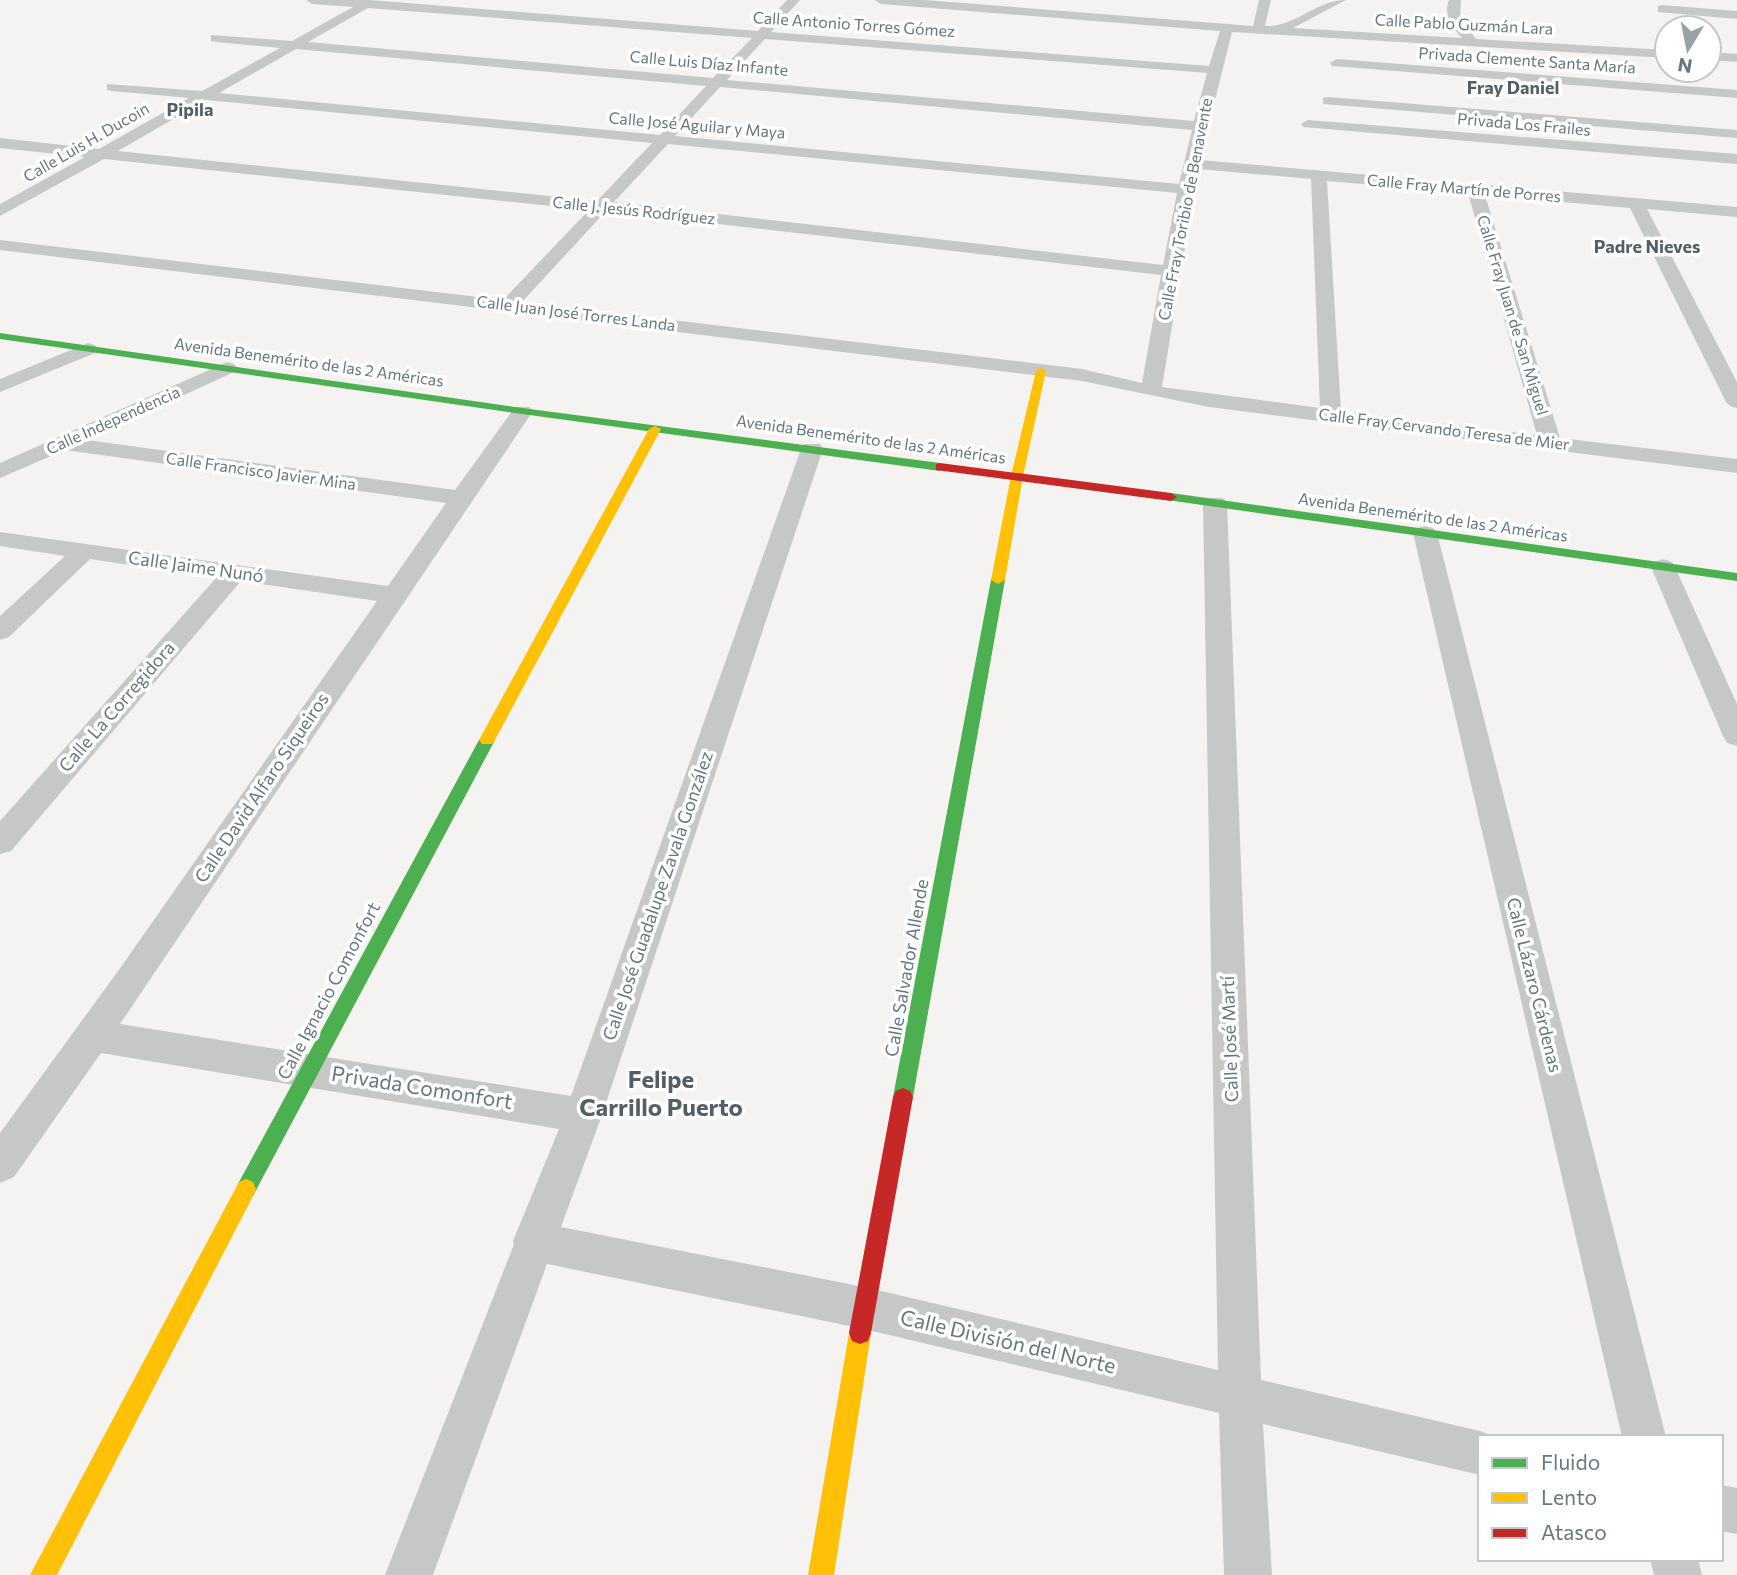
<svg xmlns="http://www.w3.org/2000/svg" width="1737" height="1575" font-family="Commissioner,sans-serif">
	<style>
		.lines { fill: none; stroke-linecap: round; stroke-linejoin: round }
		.street { fill: #c6c8c8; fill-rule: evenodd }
		.fast { fill: #4caf50; fill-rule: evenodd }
		.slow { fill: #ffc107; fill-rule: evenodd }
		.jam { fill: #c62828; fill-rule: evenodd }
		.labels { text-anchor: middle; stroke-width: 7; stroke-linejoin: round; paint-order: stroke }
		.far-street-label { font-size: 16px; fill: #67777f; stroke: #fff }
		.far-quarter-label { font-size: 18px; font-weight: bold; fill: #545f65; stroke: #fff }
		.street-label { font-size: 18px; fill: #67777f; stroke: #fff }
		.near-street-label { font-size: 21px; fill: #67777f; stroke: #fff }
		.near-quarter-label { font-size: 24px; font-weight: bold; fill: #545f65; stroke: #fff }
	</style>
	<rect width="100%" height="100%" fill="#f4f3f2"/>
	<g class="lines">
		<!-- street -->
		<path class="street" d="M306,0H370L758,31L787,0H800L771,32L1209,66L1220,31L881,4L875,0H925L1253,26L1259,0H1271L1265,26C1294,28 1316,0 1346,0L1293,28L1462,38C1452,26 1443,16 1449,0H1461L1460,17L1476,39L1667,50V58L1232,32L1200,160L1737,207V217L1647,209L1737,382V408L1730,406L1726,402L1630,208L1485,195L1560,438L1737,459V473L1209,407L1082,381L0,250V240L503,300L589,210L104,159L0,216V204L85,157L0,148V138L99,149L189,98L112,91L107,90V84L202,91L280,48L216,42L211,41V35L292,41L353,7L312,4ZM368,8L752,38L713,78L308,42ZM765,39L1207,73L1194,121L727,80ZM296,49L706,86L660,135L219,93ZM720,87L1192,130L1179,184L675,136ZM206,100L652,143L597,201L118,151ZM668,144L1177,193L1163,265L614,202ZM1198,169L1311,179L1320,408L1162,387ZM1327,181L1468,193L1537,435L1341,411ZM606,211L1161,275L1142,383L1082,369L522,302Z
			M1662,5L1737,11V19L1658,12V6Z
			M1709,52L1737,54V62L1709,60Z
			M1337,59L1737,90V98L1332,66L1330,63Z
			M1328,97L1737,130V138L1323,104V98Z
			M1308,120L1737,154V164L1303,127L1301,124Z
			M88,343L95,345L98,349L95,353L0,392V379Z
			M227,362L234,364L237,368L234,372L87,440L455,490L515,407H529L533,411L120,1024L571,1096L801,449L804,444H820L823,449L602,1115L561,1227L864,1287L1218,1370L1203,503L1207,498H1223L1227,503L1261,1380L1480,1431L1495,1437H1480V1475L1263,1424L1272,1575H1224L1219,1413L864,1329L547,1264L433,1575H385L514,1244L513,1241L559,1129L101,1053L14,1177L0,1183V1133L121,967L377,601L241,581L11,851L0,854V821L216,578L90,559L9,637L0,640V616L65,556L0,546V532L388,586L446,503L65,450L0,478V463Z
			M1425,526L1433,528L1437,533L1666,1437H1622L1413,533L1417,528Z
			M1663,559L1672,562L1675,567L1737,704V746L1727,743L1723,736L1651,567L1654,562Z
			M1721,1485L1737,1488V1534L1721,1531Z
			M1650,1559H1698L1702,1575H1654Z"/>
		<!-- fast -->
		<path class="fast" d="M0,333L522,408L940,463L946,467L940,471L522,414L0,339Z
			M1171,493L1737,573V581L1167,500L1165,497Z
			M998,576L1005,580L913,1097L910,1103L903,1106L896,1103L893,1097L991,580Z
			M487,734L495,740L253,1196L246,1199L239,1196L236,1189L239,1182L479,740Z"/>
		<!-- slow -->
		<path class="slow" d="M1041,368L1046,371L1023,476L1005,580L998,584L991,580L1011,476L1036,371Z
			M655,426L661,429L495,740L492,744H482L479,740L649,429Z
			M246,1179L253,1182L256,1189L253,1196L57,1575H30L239,1182Z
			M860,1322L868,1325L871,1333L834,1575H808L849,1333L852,1325Z"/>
		<!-- jam -->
		<path class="jam" d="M940,463L1171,493L1177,497L1171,501L936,470V464Z
			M903,1088L910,1091L913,1097L871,1333L868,1341L860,1344L852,1341L849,1333L893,1097L896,1091Z"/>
	</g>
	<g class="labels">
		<!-- far-street labels -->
		<g class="far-street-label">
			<text transform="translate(854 24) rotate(4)" y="6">Calle Antonio Torres Gómez</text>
			<text transform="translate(1464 24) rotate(3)" y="6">Calle Pablo Guzmán Lara</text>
			<text transform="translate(1527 60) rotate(4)" y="6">Privada Clemente Santa María</text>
			<text transform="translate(709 63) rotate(5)" y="6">Calle Luis Díaz Infante</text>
			<text transform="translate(1524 124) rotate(5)" y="6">Privada Los Frailes</text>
			<text transform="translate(697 125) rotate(5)" y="6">Calle José Aguilar y Maya</text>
			<text transform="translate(86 142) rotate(-30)" y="6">Calle Luis H. Ducoin</text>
			<text transform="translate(1464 188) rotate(5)" y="6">Calle Fray Martín de Porres</text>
			<text transform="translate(1185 209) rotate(-79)" y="6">Calle Fray Toribio de Benavente</text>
			<text transform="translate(634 210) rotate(6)" y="6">Calle J. Jesús Rodríguez</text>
			<text transform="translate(576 313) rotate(7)" y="6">Calle Juan José Torres Landa</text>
			<text transform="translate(1513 315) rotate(73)" y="6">Calle Fray Juan de San Miguel</text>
			<text transform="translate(309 362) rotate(8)" y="6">Avenida Benemérito de las 2 Américas</text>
			<text transform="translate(113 420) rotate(-24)" y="6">Calle Independencia</text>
			<text transform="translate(1444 429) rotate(7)" y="6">Calle Fray Cervando Teresa de Mier</text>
			<text transform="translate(871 439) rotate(8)" y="6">Avenida Benemérito de las 2 Américas</text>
			<text transform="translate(261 471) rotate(8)" y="6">Calle Francisco Javier Mina</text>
			<text transform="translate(1433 517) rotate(8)" y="6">Avenida Benemérito de las 2 Américas</text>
		</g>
		<!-- far-quarter labels -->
		<g class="far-quarter-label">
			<text x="1513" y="94">Fray Daniel</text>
			<text x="190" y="116">Pipila</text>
			<text x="1647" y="253">Padre Nieves</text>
		</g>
		<!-- street labels -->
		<g class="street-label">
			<text transform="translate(196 567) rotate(8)" y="6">Calle Jaime Nunó</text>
			<text transform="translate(117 707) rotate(-49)" y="6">Calle La Corregidora</text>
			<text transform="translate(262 788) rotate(-56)" y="6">Calle David Alfaro Siqueiros</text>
			<text transform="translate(658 896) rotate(-71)" y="6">Calle José Guadalupe Zavala González</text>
			<text transform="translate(907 968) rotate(-80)" y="6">Calle Salvador Allende</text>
			<text transform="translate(1534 985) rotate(76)" y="6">Calle Lázaro Cárdenas</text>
			<text transform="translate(329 991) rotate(-62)" y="6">Calle Ignacio Comonfort</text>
			<text transform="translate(1230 1039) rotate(-92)" y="6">Calle José Martí</text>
		</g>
		<!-- near-street labels -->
		<g class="near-street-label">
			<text transform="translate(422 1088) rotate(9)" y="7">Privada Comonfort</text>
			<text transform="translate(1008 1342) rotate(13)" y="7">Calle División del Norte</text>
		</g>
		<!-- near-quarter labels -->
		<g class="near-quarter-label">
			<text x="661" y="1088">Felipe<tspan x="661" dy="28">Carrillo Puerto</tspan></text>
		</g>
	</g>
	<!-- legend -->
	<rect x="1478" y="1435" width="245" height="126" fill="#ffffff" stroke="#c2c9cc" stroke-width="2"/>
	<rect x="1492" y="1458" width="35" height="10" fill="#4caf50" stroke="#c2c9cc" stroke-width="2"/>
	<text x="1541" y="1470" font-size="21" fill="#67777f">Fluido</text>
	<rect x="1492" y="1493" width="35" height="10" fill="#ffc107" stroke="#c2c9cc" stroke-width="2"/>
	<text x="1541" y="1505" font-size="21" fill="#67777f">Lento</text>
	<rect x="1492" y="1528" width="35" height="10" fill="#c62828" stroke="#c2c9cc" stroke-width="2"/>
	<text x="1541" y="1540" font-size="21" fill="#67777f">Atasco</text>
	<!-- north arrow -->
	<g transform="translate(1688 49) rotate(190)"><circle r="33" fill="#ffffff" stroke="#c2c9cc" stroke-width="2"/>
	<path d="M0-5L12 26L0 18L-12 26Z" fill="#98a2a7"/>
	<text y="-10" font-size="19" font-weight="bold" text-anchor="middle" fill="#67777f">N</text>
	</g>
</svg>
